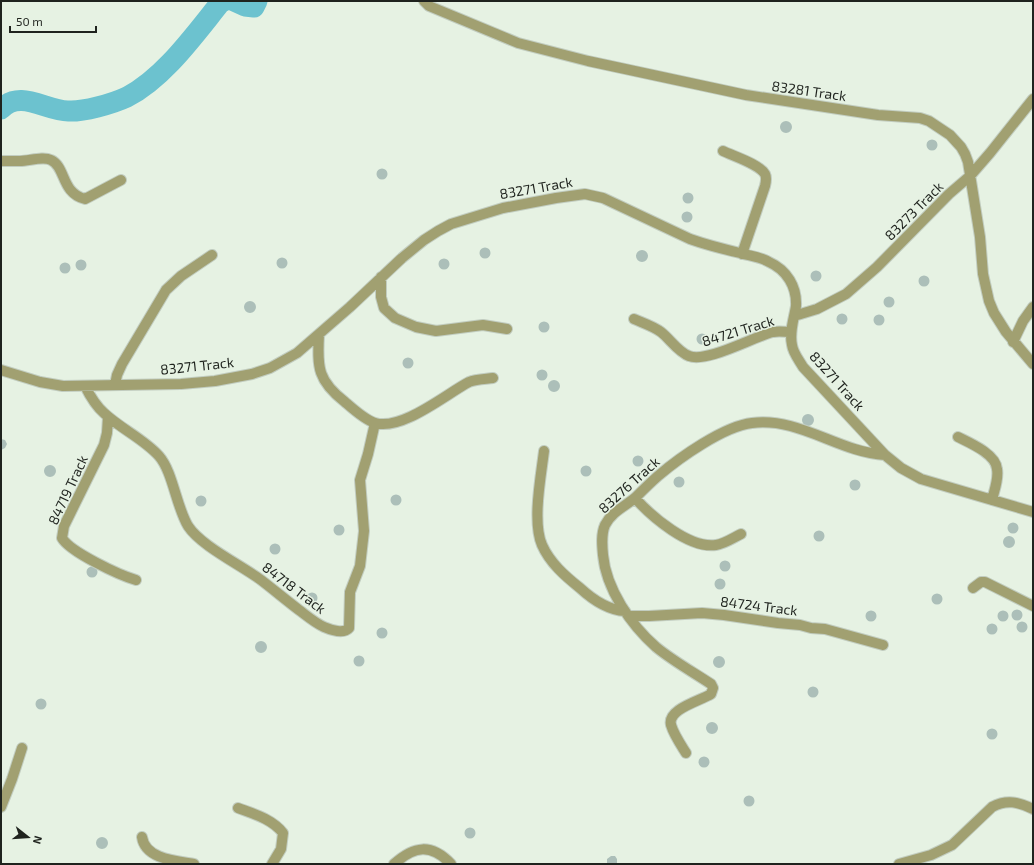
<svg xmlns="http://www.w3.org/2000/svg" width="1034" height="865" font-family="'Exo 2',sans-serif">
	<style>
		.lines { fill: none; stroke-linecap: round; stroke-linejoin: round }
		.river { stroke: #6cc2cf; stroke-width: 21 }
		.building { fill: #acbfb9 }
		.minor-casing { stroke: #c2cdc0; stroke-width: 12 }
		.minor { stroke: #a1a071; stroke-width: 10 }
		.labels { text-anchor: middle; stroke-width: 3; stroke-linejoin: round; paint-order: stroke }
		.street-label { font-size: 14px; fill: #1f231e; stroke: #e6f2e3 }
	</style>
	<rect width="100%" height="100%" fill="#e6f2e3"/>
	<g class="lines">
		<!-- river -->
		<path class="river" d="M234,1L245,6L254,7L257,1
			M1,109C20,89 46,111 68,111C83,112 112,104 127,97C164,78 195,34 221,2L224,1"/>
	</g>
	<!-- building -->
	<path class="building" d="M780 127a6 6 0 1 1 12 0a6 6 0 1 1-12 0Z
		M926.5 145a5.5 5.5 0 1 1 11 0a5.5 5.5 0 1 1-11 0Z
		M376.5 174a5.5 5.5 0 1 1 11 0a5.5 5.5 0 1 1-11 0Z
		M682.5 198a5.5 5.5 0 1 1 11 0a5.5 5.5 0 1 1-11 0Z
		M681.5 217a5.5 5.5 0 1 1 11 0a5.5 5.5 0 1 1-11 0Z
		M479.5 253a5.5 5.5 0 1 1 11 0a5.5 5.5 0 1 1-11 0Z
		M636 256a6 6 0 1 1 12 0a6 6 0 1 1-12 0Z
		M276.5 263a5.5 5.5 0 1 1 11 0a5.5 5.5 0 1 1-11 0Z
		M438.5 264a5.5 5.5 0 1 1 11 0a5.5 5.5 0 1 1-11 0Z
		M75.5 265a5.5 5.5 0 1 1 11 0a5.5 5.5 0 1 1-11 0Z
		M59.5 268a5.5 5.5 0 1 1 11 0a5.5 5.5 0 1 1-11 0Z
		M810.5 276a5.5 5.5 0 1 1 11 0a5.5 5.5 0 1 1-11 0Z
		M918.5 281a5.5 5.5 0 1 1 11 0a5.5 5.5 0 1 1-11 0Z
		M883.5 302a5.5 5.5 0 1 1 11 0a5.5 5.5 0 1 1-11 0Z
		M244 307a6 6 0 1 1 12 0a6 6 0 1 1-12 0Z
		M836.5 319a5.5 5.5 0 1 1 11 0a5.5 5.5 0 1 1-11 0Z
		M873.5 320a5.5 5.5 0 1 1 11 0a5.5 5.5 0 1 1-11 0Z
		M538.5 327a5.5 5.5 0 1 1 11 0a5.5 5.5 0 1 1-11 0Z
		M696.5 339a5.5 5.5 0 1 1 11 0a5.5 5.5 0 1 1-11 0Z
		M402.5 363a5.5 5.5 0 1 1 11 0a5.5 5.5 0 1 1-11 0Z
		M536.5 375a5.5 5.5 0 1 1 11 0a5.5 5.5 0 1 1-11 0Z
		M548 386a6 6 0 1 1 12 0a6 6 0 1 1-12 0Z
		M802 420a6 6 0 1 1 12 0a6 6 0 1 1-12 0Z
		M1,439L5,440L7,444L5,448L1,450Z
		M632.5 461a5.5 5.5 0 1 1 11 0a5.5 5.5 0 1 1-11 0Z
		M44 471a6 6 0 1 1 12 0a6 6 0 1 1-12 0Z
		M580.5 471a5.5 5.5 0 1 1 11 0a5.5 5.5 0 1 1-11 0Z
		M673.5 482a5.5 5.5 0 1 1 11 0a5.5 5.5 0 1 1-11 0Z
		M849.5 485a5.5 5.5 0 1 1 11 0a5.5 5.5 0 1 1-11 0Z
		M390.5 500a5.5 5.5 0 1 1 11 0a5.5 5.5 0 1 1-11 0Z
		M195.5 501a5.5 5.5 0 1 1 11 0a5.5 5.5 0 1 1-11 0Z
		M1007.5 528a5.5 5.5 0 1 1 11 0a5.5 5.5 0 1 1-11 0Z
		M333.5 530a5.5 5.5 0 1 1 11 0a5.5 5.5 0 1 1-11 0Z
		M813.5 536a5.5 5.5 0 1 1 11 0a5.5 5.5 0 1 1-11 0Z
		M1003 542a6 6 0 1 1 12 0a6 6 0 1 1-12 0Z
		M269.5 549a5.5 5.5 0 1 1 11 0a5.5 5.5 0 1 1-11 0Z
		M719.5 566a5.5 5.5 0 1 1 11 0a5.5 5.5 0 1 1-11 0Z
		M86.5 572a5.5 5.5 0 1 1 11 0a5.5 5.5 0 1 1-11 0Z
		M714.5 584a5.5 5.5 0 1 1 11 0a5.5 5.5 0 1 1-11 0Z
		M306.5 598a5.5 5.5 0 1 1 11 0a5.5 5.5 0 1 1-11 0Z
		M931.5 599a5.5 5.5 0 1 1 11 0a5.5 5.5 0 1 1-11 0Z
		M1011.5 615a5.5 5.5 0 1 1 11 0a5.5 5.5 0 1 1-11 0Z
		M865.5 616a5.5 5.5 0 1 1 11 0a5.5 5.5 0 1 1-11 0Z
		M997.5 616a5.5 5.5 0 1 1 11 0a5.5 5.5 0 1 1-11 0Z
		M1016.5 627a5.5 5.5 0 1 1 11 0a5.5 5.5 0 1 1-11 0Z
		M986.5 629a5.5 5.5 0 1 1 11 0a5.5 5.5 0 1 1-11 0Z
		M376.5 633a5.5 5.5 0 1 1 11 0a5.5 5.5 0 1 1-11 0Z
		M255 647a6 6 0 1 1 12 0a6 6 0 1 1-12 0Z
		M353.5 661a5.5 5.5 0 1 1 11 0a5.5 5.5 0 1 1-11 0Z
		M713 662a6 6 0 1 1 12 0a6 6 0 1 1-12 0Z
		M807.5 692a5.5 5.5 0 1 1 11 0a5.5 5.5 0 1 1-11 0Z
		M35.5 704a5.5 5.5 0 1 1 11 0a5.5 5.5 0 1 1-11 0Z
		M706 728a6 6 0 1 1 12 0a6 6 0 1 1-12 0Z
		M986.5 734a5.5 5.5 0 1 1 11 0a5.5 5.5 0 1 1-11 0Z
		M698.5 762a5.5 5.5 0 1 1 11 0a5.5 5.5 0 1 1-11 0Z
		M743.5 801a5.5 5.5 0 1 1 11 0a5.5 5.5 0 1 1-11 0Z
		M464.5 833a5.5 5.5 0 1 1 11 0a5.5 5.5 0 1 1-11 0Z
		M96 843a6 6 0 1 1 12 0a6 6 0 1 1-12 0Z
		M611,856H615L617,859V864H607V859Z"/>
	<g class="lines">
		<!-- minor casing -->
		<g class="minor-casing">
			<path id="minor" d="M424,1L429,6L518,43L588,61L746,95L878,115L920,118L929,121L950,135L961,147L965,154L968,162L980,237L983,274L989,301L994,313L1006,332L1033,364
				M723,151C733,156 759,164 765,174C767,178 766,182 765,186L742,254
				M1,161C7,161 14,161 20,161C29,161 43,156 51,160C66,167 61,193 85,199L121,180
				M381,277V297L384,308L395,318L416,327L436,331L483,325L507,329
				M794,316L817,309L846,294L877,267L949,194L970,176L990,153L1033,99
				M634,319C643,323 653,326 661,332C670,339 678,352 689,356C707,363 753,337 773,332C779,331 785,332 791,332
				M319,335C317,368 318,381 345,402C353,409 365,420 375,423C402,431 446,394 469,382C476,379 486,379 493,378
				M1013,342L1023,321L1033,307
				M1,370L40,382L63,386L181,384L215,381L252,374L270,368L297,353L350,307L402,258L424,240L438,231L451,224L503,208L556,198L585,194L603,198L690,239C707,245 723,249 740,253C750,256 761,257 769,262C787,270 797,287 796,306C794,319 789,332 792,345C793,353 799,360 803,367L885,455L901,468L921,479L1033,512
				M115,385L117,375L122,364L166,290L181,276L212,255
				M85,386C90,396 96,406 104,413C121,429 144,439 159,456C173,472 176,506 188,526C201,546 241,565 261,580C274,590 286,600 299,610C307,616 315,623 324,627C331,630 344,634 349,628L350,592L360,566L364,531L360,480L368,454L375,423
				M108,417L107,433L104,445L64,526L62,538C70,552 119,575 136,580
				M958,437C970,443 996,454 997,469C999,479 994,491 992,500
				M544,451C541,476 532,522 542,545C550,563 565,576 580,588C593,600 608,610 625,611
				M635,498C651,516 689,549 716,545C724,544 733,538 741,534
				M973,588L981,582H985L1033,606
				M629,616H649L702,613L724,615L778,623L800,625L811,628L825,629L883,645
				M686,753C681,745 674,735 671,725C667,709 700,701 711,694L713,688L711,684C693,672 673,661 656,647C631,625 606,589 603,555C602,545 601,534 605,525C612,511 626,506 636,497C643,490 650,483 658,476C679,458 724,426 752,423C800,417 838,452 885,455
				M1,807L12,779L22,748
				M238,808C254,814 272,819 283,833L281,849L272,864
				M142,837C145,859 176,861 194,864
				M394,864C414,846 431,843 451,864
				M899,864L931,855L952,845L992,807C1007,799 1018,802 1033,809"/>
		</g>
		<!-- minor -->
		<use href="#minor" class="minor"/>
	</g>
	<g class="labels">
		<!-- street labels -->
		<g class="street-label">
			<text transform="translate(809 91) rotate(8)" y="5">83281 Track</text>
			<text transform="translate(536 188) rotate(-10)" y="5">83271 Track</text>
			<text transform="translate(914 211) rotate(-45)" y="5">83273 Track</text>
			<text transform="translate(738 331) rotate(-17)" y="5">84721 Track</text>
			<text transform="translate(197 366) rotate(-6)" y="5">83271 Track</text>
			<text transform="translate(837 381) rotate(48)" y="5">83271 Track</text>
			<text transform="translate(629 485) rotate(-42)" y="5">83276 Track</text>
			<text transform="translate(68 490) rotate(-65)" y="5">84719 Track</text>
			<text transform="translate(294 588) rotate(37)" y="5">84718 Track</text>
			<text transform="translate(759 606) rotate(7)" y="5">84724 Track</text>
		</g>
	</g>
	<!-- border -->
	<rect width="1034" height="865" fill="none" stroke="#1f231e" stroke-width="4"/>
	<!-- north arrow -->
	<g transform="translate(28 837) rotate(107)" stroke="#e6f2e3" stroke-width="3" paint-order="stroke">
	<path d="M0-3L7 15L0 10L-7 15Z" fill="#1f231e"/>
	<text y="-6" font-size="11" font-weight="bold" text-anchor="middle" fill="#1f231e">N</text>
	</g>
	<!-- scale -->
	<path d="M10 26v6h86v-6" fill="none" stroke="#1f231e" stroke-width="2"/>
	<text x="16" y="26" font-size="12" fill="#1f231e" stroke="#e6f2e3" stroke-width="3" paint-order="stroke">50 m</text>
</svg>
